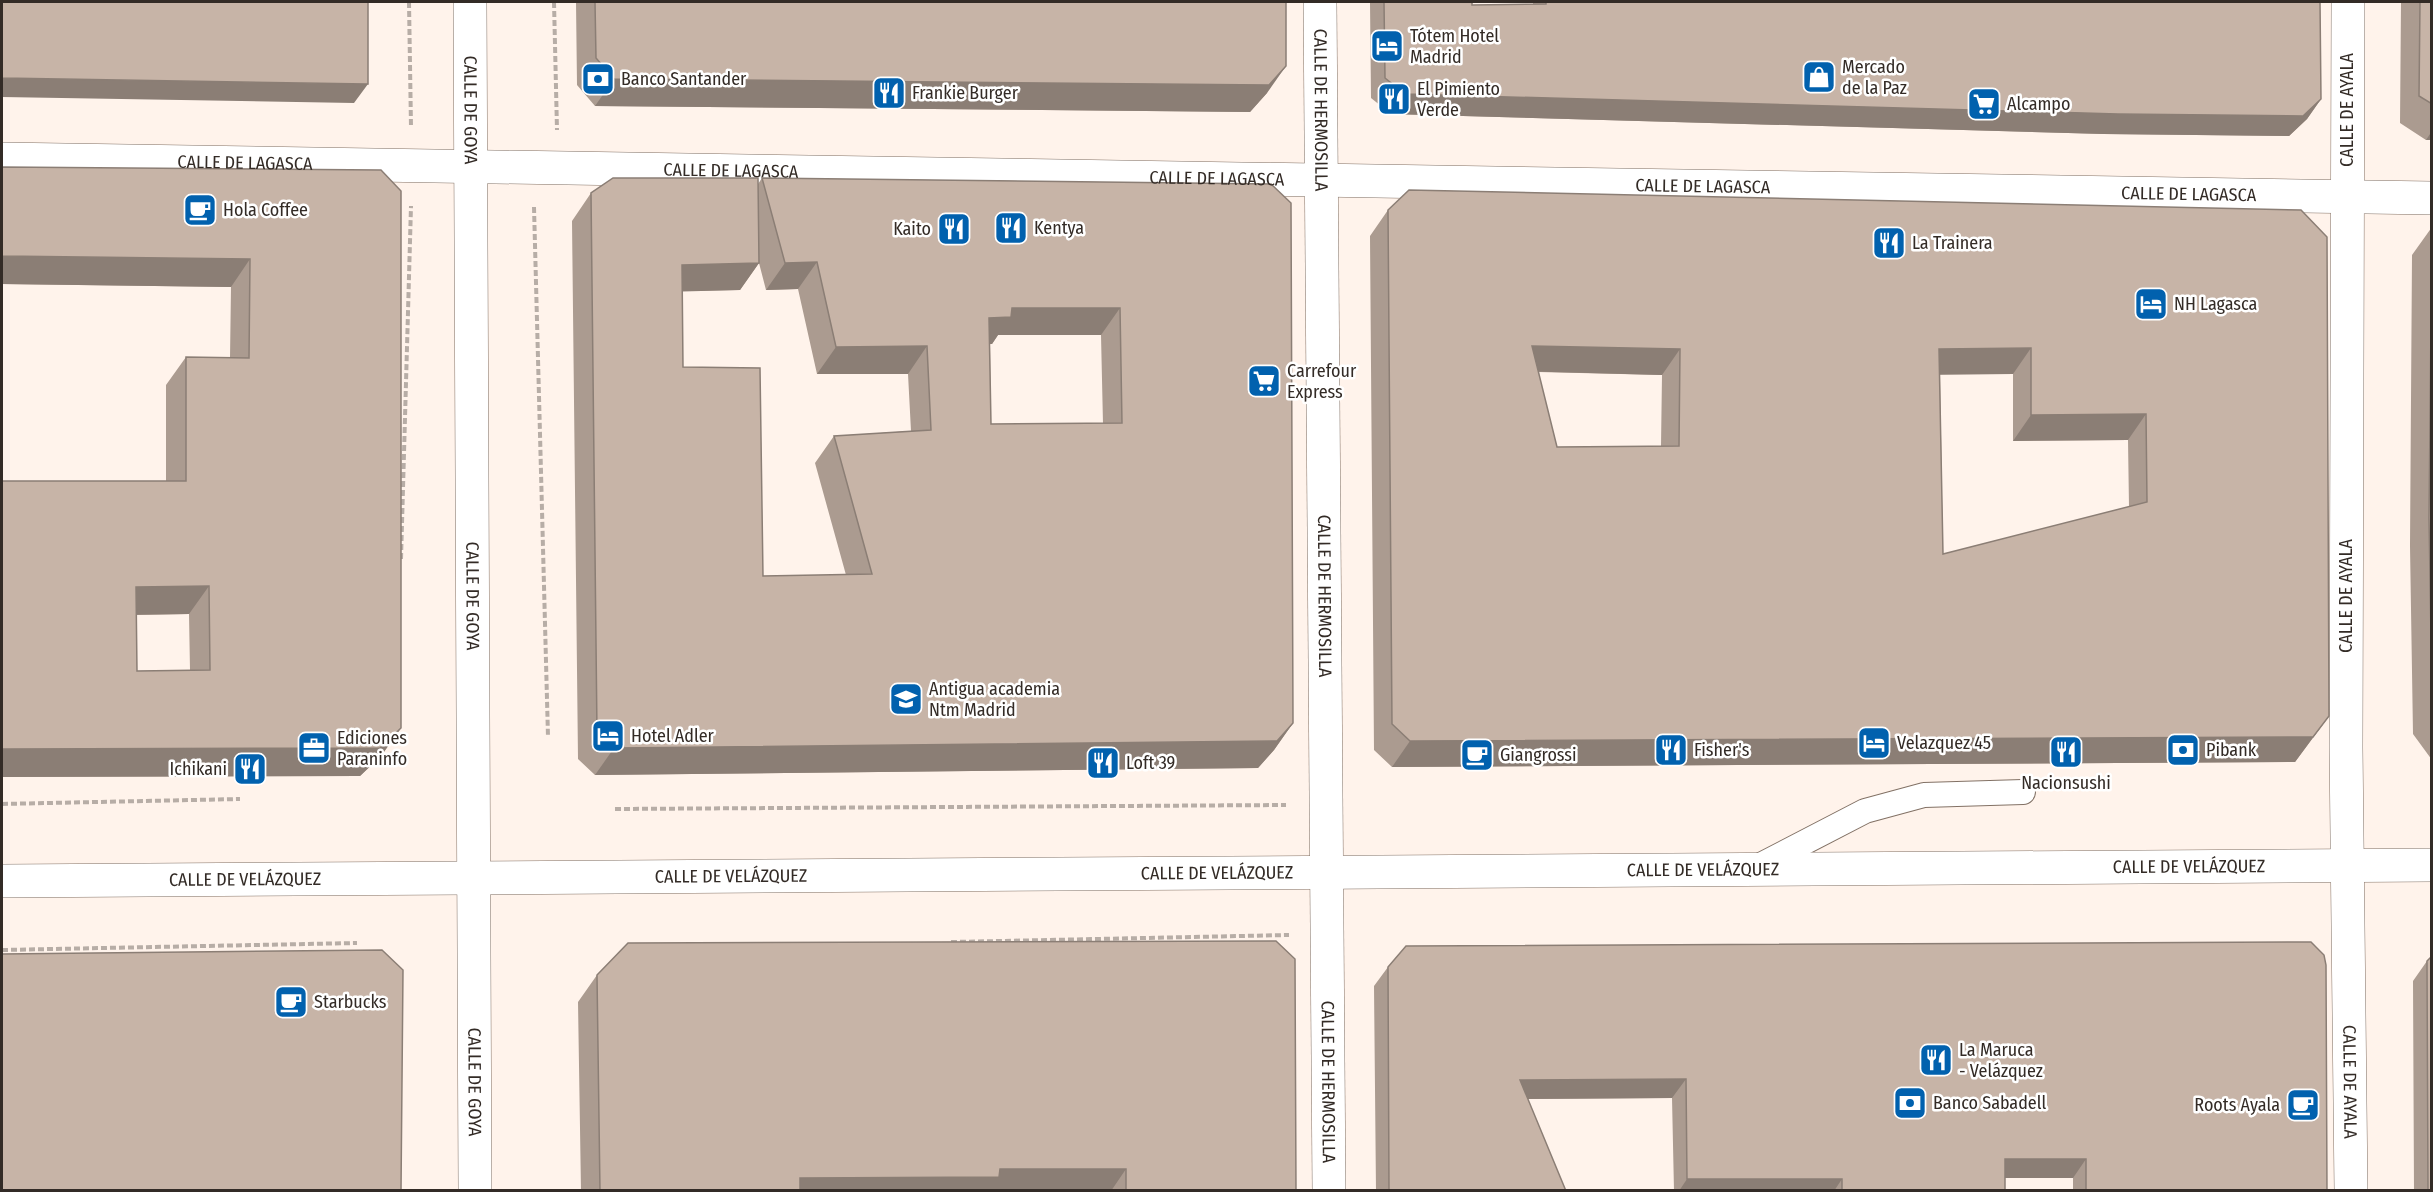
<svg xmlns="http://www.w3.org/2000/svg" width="2433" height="1192" font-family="'Fira Sans Condensed',sans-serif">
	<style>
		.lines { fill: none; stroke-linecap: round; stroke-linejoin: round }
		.lane-casing { stroke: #827165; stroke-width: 26 }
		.street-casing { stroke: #827165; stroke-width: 34 }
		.secondary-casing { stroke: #827165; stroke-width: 34 }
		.primary-casing { stroke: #827165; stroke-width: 34 }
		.path { stroke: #b7ada6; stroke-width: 4; stroke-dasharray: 6 3; stroke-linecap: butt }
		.lane { stroke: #fff; stroke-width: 24 }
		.street { stroke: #fff; stroke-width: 33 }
		.secondary { stroke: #fff; stroke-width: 33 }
		.primary { stroke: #fff; stroke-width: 33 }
		.wall { fill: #ab9b90; fill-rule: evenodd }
		.shaded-wall { fill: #8b7e75 }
		.building { fill: #c7b4a7; stroke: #8b7e75; stroke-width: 1.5; fill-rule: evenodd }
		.labels { text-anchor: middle; stroke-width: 5; stroke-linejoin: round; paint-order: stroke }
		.poi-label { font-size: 18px; fill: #332b26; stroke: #fff; text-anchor: start }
		.street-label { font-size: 18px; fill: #332b26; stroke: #fff }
	</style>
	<rect width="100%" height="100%" fill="#fff3eb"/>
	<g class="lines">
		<!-- lane casing -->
		<g class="lane-casing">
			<path id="lane" d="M1755,868L1865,811L1924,795L2023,792"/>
		</g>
		<!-- street casing -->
		<g class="street-casing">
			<g id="street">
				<path id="s1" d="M1320,2L1329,1190"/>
				<path id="s2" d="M2348,2L2346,747L2351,1190"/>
				<path id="s3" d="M2,159L2432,198"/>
			</g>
		</g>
		<!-- secondary casing -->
		<g class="secondary-casing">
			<g id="secondary">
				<path id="s4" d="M2,881L2432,865"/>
			</g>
		</g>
		<!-- primary casing -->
		<g class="primary-casing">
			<g id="primary">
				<path id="s5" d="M470,2L475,1190"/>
			</g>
		</g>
		<!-- path -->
		<path class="path" d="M409,2L411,127
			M554,2L557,130
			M534,207L548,737
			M401,559L411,206
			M2,804L240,799
			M615,809L1286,805
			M951,942L1289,935
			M2,950L357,943"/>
		<!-- lane -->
		<use href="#lane" class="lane"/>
		<!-- street -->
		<use href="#street" class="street"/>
		<!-- secondary -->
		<use href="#secondary" class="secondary"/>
		<!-- primary -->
		<use href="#primary" class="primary"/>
	</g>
	<!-- wall -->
	<path class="wall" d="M576,2H1286L1267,93L1250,112L595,106L577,85Z
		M1370,2H1472V5L1533,4V2H2320L2321,99L2307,119L2289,136L2104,134L1391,114L1371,98Z
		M2401,2H2432V140H2426L2400,123Z
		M381,170L401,728L381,756L360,776L2,777V481H166V385L186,357L230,358L231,287L2,284ZM189,614L190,670L137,671L136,615Z
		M762,178L1271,184L1293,723L1274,750L1258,768L595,775L578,759L572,221L591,193L758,184ZM759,263L766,290L798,289L817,374H908L911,431L834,436L815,463L846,575L763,576L683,367L682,291L740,290ZM998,335H1101L1103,424H991L990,344H992Z
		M1388,210H2301L2329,716L2295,762L1392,767L1374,750L1370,236ZM1538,372L1662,375L1661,446L1557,447ZM1940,374H2013V441L2128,440L2129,507L1943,554Z
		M2432,227V760L2413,734L2410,546L2412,255Z
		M2427,961L2432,1191H2414L2413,981Z
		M1388,967L2327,1191H2073V1178H2005V1191H1674L1672,1098L1527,1099L1566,1191H1376L1374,986Z
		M597,975L1296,1191H581L578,1002Z"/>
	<!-- shaded-wall -->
	<path class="shaded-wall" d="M1286,66L1267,93L1250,112L595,106L614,79Z
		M2,78L368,84L354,103L2,97Z
		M1405,94L2321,99L2307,119L2289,136L2104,134L1391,114Z
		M2432,131V140H2426Z
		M2,256L250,259L231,287L2,284Z
		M817,262L798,289L766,290L785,263Z
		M759,263L740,290L663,292L682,265Z
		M1012,308H1120L1101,335H998L992,344L970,345L989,318Z
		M927,346L908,374H817L836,347Z
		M1532,346L1680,349L1662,375L1514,371Z
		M2031,348L2013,374L1921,375L1939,349Z
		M2146,414L2128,440L2013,441L2031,415Z
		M209,586L189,614L116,615L136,587Z
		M2329,716L2295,762L1392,767L1410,741Z
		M1293,723L1274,750L1258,768L595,775L614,748Z
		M401,728L381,756L360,776L2,777V749Z
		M1686,1079L1672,1098L1506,1099L1520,1080Z
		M2005,1159H2086L2073,1178H1991Z
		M1000,1169H1126L1111,1191H791L800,1178Z
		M1687,1179H1842L1834,1191H1679Z"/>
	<!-- building -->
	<path class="building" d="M2,2H368V84L2,78Z
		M595,2H1286V66L1269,85L614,79L596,58Z
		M1384,2H1472V5L1546,4V2H2320L2321,99L2303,116L2118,114L1405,94L1385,78Z
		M2420,2H2432V104L2419,96Z
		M2,167L381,170L401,191V728L380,748L2,749V481H186V357L249,358L250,259L2,256ZM209,586L210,670L137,671L136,587Z
		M613,178H758L759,263L682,265L683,367L760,368L763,576L872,574L834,436L931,430L927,346L836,347L817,262L785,263L762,178L1271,184L1291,203L1293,723L1277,741L614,748L597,732L591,193ZM1012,308H1120L1122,423L991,424L989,318L1011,317Z
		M1409,190L2301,210L2327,237L2329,716L2313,737L1410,741L1392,724L1388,210ZM1532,346L1680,349L1679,446L1557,447ZM2031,348V415L2146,414L2147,502L1943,554L1939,349Z
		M2432,227V697L2429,518Z
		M1276,941L1295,959L1296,1191H1126V1169H1000L999,1177L800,1178V1191H600L597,975L628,943Z
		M2311,942L2324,955L2326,965L2327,1191H2086V1159H2005V1191H1842V1179H1687L1686,1079L1520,1080L1566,1191H1389L1388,967L1406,946Z
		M382,950L403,970L401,1191H2V954Z
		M2432,956V1191H2428L2427,961Z"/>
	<!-- icons -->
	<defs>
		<g id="hotel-square" transform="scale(1.725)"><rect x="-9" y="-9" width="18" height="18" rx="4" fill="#0161ae" stroke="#fff"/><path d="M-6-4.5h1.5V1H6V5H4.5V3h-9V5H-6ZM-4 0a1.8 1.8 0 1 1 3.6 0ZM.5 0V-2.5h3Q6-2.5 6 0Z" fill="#fff"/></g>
		<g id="shop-square" transform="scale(1.725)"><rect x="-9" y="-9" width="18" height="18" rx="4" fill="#0161ae" stroke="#fff"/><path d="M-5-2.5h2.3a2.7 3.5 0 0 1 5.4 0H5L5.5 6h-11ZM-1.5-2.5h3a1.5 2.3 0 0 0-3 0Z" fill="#fff"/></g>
		<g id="bank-square" transform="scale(1.725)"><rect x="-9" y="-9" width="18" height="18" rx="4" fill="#0161ae" stroke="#fff"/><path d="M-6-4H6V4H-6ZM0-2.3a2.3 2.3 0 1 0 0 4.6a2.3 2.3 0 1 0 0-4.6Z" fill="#fff"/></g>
		<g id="restaurant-square" transform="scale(1.725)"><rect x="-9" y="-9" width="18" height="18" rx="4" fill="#0161ae" stroke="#fff"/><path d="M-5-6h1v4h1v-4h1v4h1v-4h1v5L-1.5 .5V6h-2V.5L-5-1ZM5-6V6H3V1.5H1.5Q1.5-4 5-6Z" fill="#fff"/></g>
		<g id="supermarket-square" transform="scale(1.725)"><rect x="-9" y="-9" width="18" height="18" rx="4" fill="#0161ae" stroke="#fff"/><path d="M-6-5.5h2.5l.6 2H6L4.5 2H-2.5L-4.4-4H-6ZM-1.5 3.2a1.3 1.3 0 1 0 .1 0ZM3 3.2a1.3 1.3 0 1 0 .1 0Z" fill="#fff"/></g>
		<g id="cafe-square" transform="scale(1.725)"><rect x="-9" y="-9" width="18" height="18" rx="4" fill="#0161ae" stroke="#fff"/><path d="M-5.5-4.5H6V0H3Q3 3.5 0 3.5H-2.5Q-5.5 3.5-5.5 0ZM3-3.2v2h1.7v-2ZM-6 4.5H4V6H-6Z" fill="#fff"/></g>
		<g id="school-square" transform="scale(1.725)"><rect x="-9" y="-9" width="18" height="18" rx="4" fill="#0161ae" stroke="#fff"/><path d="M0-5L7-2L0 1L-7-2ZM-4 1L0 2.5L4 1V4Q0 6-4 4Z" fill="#fff"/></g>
		<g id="office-square" transform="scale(1.725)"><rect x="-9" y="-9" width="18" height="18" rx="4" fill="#0161ae" stroke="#fff"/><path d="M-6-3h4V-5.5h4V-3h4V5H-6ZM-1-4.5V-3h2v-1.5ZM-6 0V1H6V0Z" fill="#fff"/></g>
	</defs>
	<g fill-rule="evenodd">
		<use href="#hotel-square" x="1387" y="46"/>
		<use href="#shop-square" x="1819" y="77"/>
		<use href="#bank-square" x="598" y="79"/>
		<use href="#restaurant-square" x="889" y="93"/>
		<use href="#restaurant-square" x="1394" y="99"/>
		<use href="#supermarket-square" x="1984" y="104"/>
		<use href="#cafe-square" x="200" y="210"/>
		<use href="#restaurant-square" x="1011" y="228"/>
		<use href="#restaurant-square" x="954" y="229"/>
		<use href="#restaurant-square" x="1889" y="243"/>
		<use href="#hotel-square" x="2151" y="304"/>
		<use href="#supermarket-square" x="1264" y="381"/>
		<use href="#school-square" x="906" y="699"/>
		<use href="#hotel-square" x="608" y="736"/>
		<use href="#hotel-square" x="1874" y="743"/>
		<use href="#office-square" x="314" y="748"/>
		<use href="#restaurant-square" x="1671" y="750"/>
		<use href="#bank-square" x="2183" y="750"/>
		<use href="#restaurant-square" x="2066" y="752"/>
		<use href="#cafe-square" x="1477" y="755"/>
		<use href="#restaurant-square" x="1103" y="763"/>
		<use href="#restaurant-square" x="250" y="769"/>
		<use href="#cafe-square" x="291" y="1002"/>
		<use href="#restaurant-square" x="1936" y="1060"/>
		<use href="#bank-square" x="1910" y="1103"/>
		<use href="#cafe-square" x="2303" y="1105"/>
	</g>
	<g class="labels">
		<!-- poi labels -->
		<g class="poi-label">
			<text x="1410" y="42">Tótem Hotel<tspan x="1410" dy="21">Madrid</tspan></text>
			<text x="1842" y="73">Mercado<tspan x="1842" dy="21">de la Paz</tspan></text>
			<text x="621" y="85">Banco Santander</text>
			<text x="1417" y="95">El Pimiento<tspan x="1417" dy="21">Verde</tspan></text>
			<text x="912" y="99">Frankie Burger</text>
			<text x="2007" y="110">Alcampo</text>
			<text x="223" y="216">Hola Coffee</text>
			<text x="1034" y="234">Kentya</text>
			<text x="931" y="235" text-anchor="end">Kaito</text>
			<text x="1912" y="249">La Trainera</text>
			<text x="2174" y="310">NH Lagasca</text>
			<text x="1287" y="377">Carrefour<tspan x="1287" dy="21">Express</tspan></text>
			<text x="929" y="695">Antigua academia<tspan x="929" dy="21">Ntm Madrid</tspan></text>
			<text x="631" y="742">Hotel Adler</text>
			<text x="337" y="744">Ediciones<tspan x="337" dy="21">Paraninfo</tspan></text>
			<text x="1897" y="749">Velazquez 45</text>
			<text x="1694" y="756">Fisher's</text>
			<text x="2206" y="756">Pibank</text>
			<text x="1500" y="761">Giangrossi</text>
			<text x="1126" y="769">Loft 39</text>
			<text x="227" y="775" text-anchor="end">Ichikani</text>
			<text x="2066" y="789" text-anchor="middle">Nacionsushi</text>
			<text x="314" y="1008">Starbucks</text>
			<text x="1959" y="1056">La Maruca<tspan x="1959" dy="21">- Velázquez</tspan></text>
			<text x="1933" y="1109">Banco Sabadell</text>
			<text x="2280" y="1111" text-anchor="end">Roots Ayala</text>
		</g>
		<!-- street labels -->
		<g class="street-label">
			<text dy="6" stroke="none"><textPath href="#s5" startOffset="108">CALLE DE GOYA</textPath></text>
			<text dy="6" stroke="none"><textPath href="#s1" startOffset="108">CALLE DE HERMOSILLA</textPath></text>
			<text transform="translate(2347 110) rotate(-90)" y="6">CALLE DE AYALA</text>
			<text dy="6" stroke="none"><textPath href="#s3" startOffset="243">CALLE DE LAGASCA</textPath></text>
			<text dy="6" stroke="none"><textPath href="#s3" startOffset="729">CALLE DE LAGASCA</textPath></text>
			<text dy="6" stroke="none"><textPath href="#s3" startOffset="1215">CALLE DE LAGASCA</textPath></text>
			<text dy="6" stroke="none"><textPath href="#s3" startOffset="1701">CALLE DE LAGASCA</textPath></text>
			<text dy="6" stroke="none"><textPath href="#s3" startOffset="2187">CALLE DE LAGASCA</textPath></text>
			<text dy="6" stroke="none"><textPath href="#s5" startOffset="594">CALLE DE GOYA</textPath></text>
			<text dy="6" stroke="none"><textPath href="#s1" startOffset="594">CALLE DE HERMOSILLA</textPath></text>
			<text transform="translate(2346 596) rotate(-90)" y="6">CALLE DE AYALA</text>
			<text dy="6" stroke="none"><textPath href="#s4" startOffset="2187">CALLE DE VELÁZQUEZ</textPath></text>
			<text dy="6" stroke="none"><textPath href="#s4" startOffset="1701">CALLE DE VELÁZQUEZ</textPath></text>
			<text dy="6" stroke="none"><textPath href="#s4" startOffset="1215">CALLE DE VELÁZQUEZ</textPath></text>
			<text dy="6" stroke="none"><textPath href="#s4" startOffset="729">CALLE DE VELÁZQUEZ</textPath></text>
			<text dy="6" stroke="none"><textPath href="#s4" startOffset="243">CALLE DE VELÁZQUEZ</textPath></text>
			<text dy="6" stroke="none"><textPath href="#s5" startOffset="1080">CALLE DE GOYA</textPath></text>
			<text dy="6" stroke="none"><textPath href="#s1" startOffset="1080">CALLE DE HERMOSILLA</textPath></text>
			<text dy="6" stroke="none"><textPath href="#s2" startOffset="1080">CALLE DE AYALA</textPath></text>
		</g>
	</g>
	<!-- border -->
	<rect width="2433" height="1192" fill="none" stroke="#332b26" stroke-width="6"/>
</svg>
